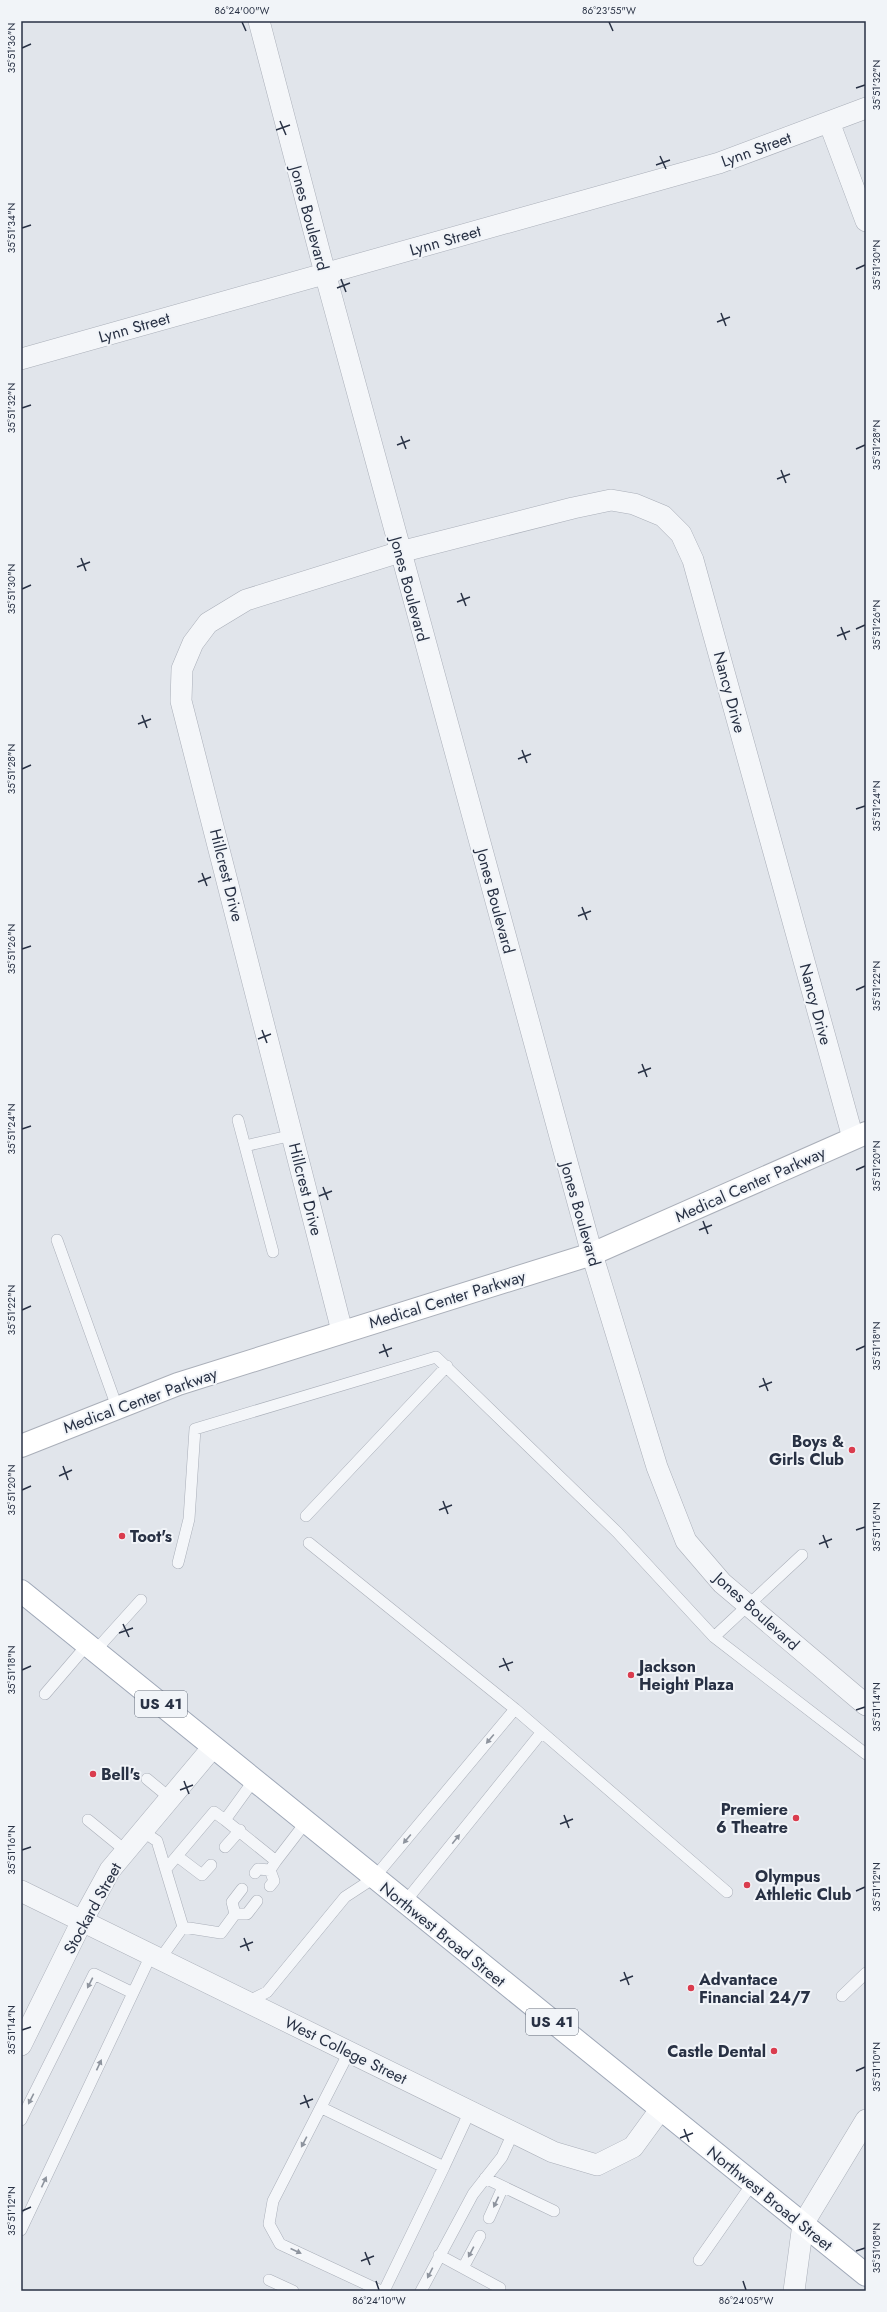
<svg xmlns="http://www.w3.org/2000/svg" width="887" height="2312" font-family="Jost,sans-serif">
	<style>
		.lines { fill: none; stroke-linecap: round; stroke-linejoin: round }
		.service-casing { stroke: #aaafb9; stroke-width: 12 }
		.minor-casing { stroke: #aaafb9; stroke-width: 22 }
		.secondary-casing { stroke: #aaafb9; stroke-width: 24 }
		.primary-casing { stroke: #9fa8b8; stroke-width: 24 }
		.service { stroke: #f4f6f9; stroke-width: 11 }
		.minor { stroke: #f4f6f9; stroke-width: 21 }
		.secondary { stroke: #fff; stroke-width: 22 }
		.primary { stroke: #fff; stroke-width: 22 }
		.oneway { fill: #8e949e }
		.ticks { fill: none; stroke: #283144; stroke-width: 1.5 }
		.poi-dot { fill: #da3c4e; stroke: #f1f4f8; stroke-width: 1.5 }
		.labels { text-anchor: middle; stroke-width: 4; stroke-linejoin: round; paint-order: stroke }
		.shield { fill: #f1f4f8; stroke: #646c7a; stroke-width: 1 }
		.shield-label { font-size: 15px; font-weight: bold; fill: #283144 }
		.street-label { font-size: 16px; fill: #283144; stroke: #f1f4f8 }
		.poi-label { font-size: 16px; font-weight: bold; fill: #283144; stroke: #f1f4f8; text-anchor: start }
		.neatline { fill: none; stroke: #283144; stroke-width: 1.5 }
		.ticks-label { font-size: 10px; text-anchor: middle; fill: #283144 }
	</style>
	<rect width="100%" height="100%" fill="#e1e5eb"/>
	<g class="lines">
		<!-- service casing -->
		<g class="service-casing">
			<path id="service" d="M238,1120L273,1252
				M245,1146L293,1135
				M57,1240L117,1407
				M306,1516L447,1366
				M309,1543L515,1709L727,1892
				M178,1563L189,1519L195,1429L436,1357L617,1532L714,1637L866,1754
				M714,1637L802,1555
				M95,1651L141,1600
				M45,1694L87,1645
				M147,1779L170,1798
				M254,1780L225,1820L276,1861L306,1822
				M88,1820L126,1851
				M142,1831L157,1841L183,1927L160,1959
				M225,1847L240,1830
				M177,1856L202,1875L211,1865
				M166,1869L214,1812L225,1820
				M270,1870L274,1881L270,1886
				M255,1873L258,1869L270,1870L276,1861
				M405,1902L541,1733
				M235,1914H247L257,1901
				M183,1927L221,1933L235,1914L232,1902L242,1889
				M842,1996L866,1973
				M247,2002L267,1992L345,1897L374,1878L515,1709
				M349,2052L273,2201L269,2224L280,2244L381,2291
				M322,2108L444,2167L470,2111
				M21,2120L94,1974L133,1993
				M485,2178L554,2211
				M489,2218L503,2187
				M21,2230L151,1955
				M439,2255L500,2288L498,2291
				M699,2260L752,2184
				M463,2268L480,2236
				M269,2280L293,2291
				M384,2291L444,2167
				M421,2291L473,2194L502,2157L513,2133"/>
		</g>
		<!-- minor casing -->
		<g class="minor-casing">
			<path id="minor" d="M259,21L325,273L592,1254L657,1467L686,1541L722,1583L866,1705
				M829,122L866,221
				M21,359L719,163L866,108
				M342,1331L181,701L182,669L193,643L208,623L246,600L400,552L573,508L611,500L634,504L663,516L681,534L693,560L853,1138
				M21,1891L553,2152L597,2165L633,2147L660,2110
				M21,2045L82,1921L110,1870L213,1747
				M794,2291L803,2224L866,2120"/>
		</g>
		<!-- secondary casing -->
		<g class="secondary-casing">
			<path id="secondary" d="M21,1446L178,1384L592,1254L866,1133"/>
		</g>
		<!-- primary casing -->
		<g class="primary-casing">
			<path id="primary" d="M21,1591L866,2275"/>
		</g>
		<!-- service -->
		<use href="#service" class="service"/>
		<!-- minor -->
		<use href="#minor" class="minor"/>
		<!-- secondary -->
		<use href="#secondary" class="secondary"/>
		<!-- primary -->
		<use href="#primary" class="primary"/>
	</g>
	<!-- one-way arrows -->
	<defs><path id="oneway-solid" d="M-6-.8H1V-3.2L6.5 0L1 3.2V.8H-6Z"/></defs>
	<g class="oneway">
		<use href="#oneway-solid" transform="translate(490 1739) rotate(130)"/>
		<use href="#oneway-solid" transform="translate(407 1839) rotate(130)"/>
		<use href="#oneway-solid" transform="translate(456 1839) rotate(-51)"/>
		<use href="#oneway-solid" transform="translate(90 1983) rotate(117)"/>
		<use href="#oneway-solid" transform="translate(99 2065) rotate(-65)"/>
		<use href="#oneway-solid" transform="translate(31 2099) rotate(117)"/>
		<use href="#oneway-solid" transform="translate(304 2142) rotate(118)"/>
		<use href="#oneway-solid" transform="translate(44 2182) rotate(-65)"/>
		<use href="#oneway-solid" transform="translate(496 2202) rotate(115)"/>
		<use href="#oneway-solid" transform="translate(296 2251) rotate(25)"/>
		<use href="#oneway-solid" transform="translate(471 2252) rotate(118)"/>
		<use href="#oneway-solid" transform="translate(430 2273) rotate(117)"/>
	</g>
	<!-- ticks -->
	<path class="ticks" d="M242,22L246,31M609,22L613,31M22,48L31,44M856,88L865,85M280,121L286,135M276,130L290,125M660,156L666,169M656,165L670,160M22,228L31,225M856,269L865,265M341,279L346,292M337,288L350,283M721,313L726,326M717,322L730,317M22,408L31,405M401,436L406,449M397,445L410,440M856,449L865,445M781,470L786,483M777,479L790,474M81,558L86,571M77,567L90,562M22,589L31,585M461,593L466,606M457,602L470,597M841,627L846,640M856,629L865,625M837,636L850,631M142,715L147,728M138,724L151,719M522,750L527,763M518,759L531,754M22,769L31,765M856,809L865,806M202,873L207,886M198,882L211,877M582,907L587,920M578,916L591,911M22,949L31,946M856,990L865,986M262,1030L267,1043M258,1039L271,1034M642,1064L647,1077M638,1073L651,1068M22,1129L31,1126M856,1170L865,1166M323,1187L328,1200M319,1196L332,1191M703,1221L708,1234M699,1230L712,1225M22,1310L31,1306M383,1344L388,1357M856,1350L865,1346M379,1353L392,1348M763,1378L768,1391M759,1387L772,1382M63,1466L68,1480M59,1476L72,1470M22,1490L31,1486M443,1501L448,1514M439,1510L452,1505M856,1530L865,1527M823,1535L828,1548M819,1544L832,1539M123,1624L129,1637M119,1633L133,1628M503,1658L509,1671M499,1667L513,1662M22,1670L31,1666M856,1710L865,1707M184,1781L189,1794M180,1790L193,1785M564,1815L569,1828M560,1824L573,1819M22,1850L31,1847M856,1891L865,1887M244,1938L249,1951M240,1947L253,1942M624,1972L629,1985M620,1981L633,1976M22,2030L31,2027M856,2071L865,2067M304,2095L309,2108M300,2104L313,2099M684,2129L689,2142M680,2138L693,2133M22,2211L31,2207M856,2251L865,2248M365,2252L370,2265M361,2261L374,2256M376,2281L379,2290M743,2281L746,2290"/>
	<!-- markers -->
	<g class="poi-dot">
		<circle cx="852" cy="1450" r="4"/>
		<circle cx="122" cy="1536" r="4"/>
		<circle cx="631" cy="1675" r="4"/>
		<circle cx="93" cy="1774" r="4"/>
		<circle cx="796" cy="1818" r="4"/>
		<circle cx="747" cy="1885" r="4"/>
		<circle cx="691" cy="1988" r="4"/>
		<circle cx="774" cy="2051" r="4"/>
	</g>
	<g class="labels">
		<!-- shield labels -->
		<g class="shield">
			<rect x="135" y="1691" width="52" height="26" rx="3"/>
			<rect x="526" y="2009" width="52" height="26" rx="3"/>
		</g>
		<g class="shield-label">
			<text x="161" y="1709">US 41</text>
			<text x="552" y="2027">US 41</text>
		</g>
		<!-- street labels -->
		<g class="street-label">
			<text transform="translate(756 149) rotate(-20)" y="6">Lynn Street</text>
			<text transform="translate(310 218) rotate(75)" y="6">Jones Boulevard</text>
			<text transform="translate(445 240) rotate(-16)" y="6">Lynn Street</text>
			<text transform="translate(134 327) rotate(-16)" y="6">Lynn Street</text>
			<text transform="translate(410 589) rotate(75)" y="6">Jones Boulevard</text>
			<text transform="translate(730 692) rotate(75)" y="6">Nancy Drive</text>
			<text transform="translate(227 875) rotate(76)" y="6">Hillcrest Drive</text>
			<text transform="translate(496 901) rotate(75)" y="6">Jones Boulevard</text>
			<text transform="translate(816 1004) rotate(75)" y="6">Nancy Drive</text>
			<text transform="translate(750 1184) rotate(-24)" y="6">Medical Center Parkway</text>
			<text transform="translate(306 1189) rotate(76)" y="6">Hillcrest Drive</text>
			<text transform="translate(581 1214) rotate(74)" y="6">Jones Boulevard</text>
			<text transform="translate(447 1299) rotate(-17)" y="6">Medical Center Parkway</text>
			<text transform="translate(140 1400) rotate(-20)" y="6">Medical Center Parkway</text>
			<text transform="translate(757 1611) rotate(42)" y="6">Jones Boulevard</text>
			<text transform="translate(92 1908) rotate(-61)" y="6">Stockard Street</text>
			<text transform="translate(443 1934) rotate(39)" y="6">Northwest Broad Street</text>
			<text transform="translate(346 2050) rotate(26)" y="6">West College Street</text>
			<text transform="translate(770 2198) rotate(39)" y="6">Northwest Broad Street</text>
		</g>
		<!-- poi labels -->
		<g class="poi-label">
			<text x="844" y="1447" text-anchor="end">Boys &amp;<tspan x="844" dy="18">Girls Club</tspan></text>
			<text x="130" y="1542">Toot's</text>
			<text x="639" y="1672">Jackson<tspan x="639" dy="18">Height Plaza</tspan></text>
			<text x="101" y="1780">Bell's</text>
			<text x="788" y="1815" text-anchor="end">Premiere<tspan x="788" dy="18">6 Theatre</tspan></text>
			<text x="755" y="1882">Olympus<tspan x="755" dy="18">Athletic Club</tspan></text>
			<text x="699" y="1985">Advantace<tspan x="699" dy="18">Financial 24/7</tspan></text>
			<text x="766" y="2057" text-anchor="end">Castle Dental</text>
		</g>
	</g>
	<!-- border -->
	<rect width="887" height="2312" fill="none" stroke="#f1f4f8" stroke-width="44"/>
	<rect x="22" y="22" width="843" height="2268" class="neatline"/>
	<g class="ticks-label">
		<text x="242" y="14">86°24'00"W</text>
		<text x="609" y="14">86°23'55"W</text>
		<text transform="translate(11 48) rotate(-90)" y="4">35°51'36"N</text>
		<text transform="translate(876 85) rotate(-90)" y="4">35°51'32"N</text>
		<text transform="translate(11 228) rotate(-90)" y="4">35°51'34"N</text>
		<text transform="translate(876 265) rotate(-90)" y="4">35°51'30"N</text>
		<text transform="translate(11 408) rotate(-90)" y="4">35°51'32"N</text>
		<text transform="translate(876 445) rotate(-90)" y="4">35°51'28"N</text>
		<text transform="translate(11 589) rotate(-90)" y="4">35°51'30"N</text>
		<text transform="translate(876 625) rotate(-90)" y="4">35°51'26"N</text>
		<text transform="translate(11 769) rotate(-90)" y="4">35°51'28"N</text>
		<text transform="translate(876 806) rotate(-90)" y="4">35°51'24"N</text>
		<text transform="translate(11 949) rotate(-90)" y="4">35°51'26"N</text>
		<text transform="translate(876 986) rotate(-90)" y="4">35°51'22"N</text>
		<text transform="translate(11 1129) rotate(-90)" y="4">35°51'24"N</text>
		<text transform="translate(876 1166) rotate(-90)" y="4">35°51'20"N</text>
		<text transform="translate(11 1310) rotate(-90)" y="4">35°51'22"N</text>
		<text transform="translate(876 1346) rotate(-90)" y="4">35°51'18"N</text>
		<text transform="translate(11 1490) rotate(-90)" y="4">35°51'20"N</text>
		<text transform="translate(876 1527) rotate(-90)" y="4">35°51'16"N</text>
		<text transform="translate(11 1670) rotate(-90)" y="4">35°51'18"N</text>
		<text transform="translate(876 1707) rotate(-90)" y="4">35°51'14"N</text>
		<text transform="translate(11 1850) rotate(-90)" y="4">35°51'16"N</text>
		<text transform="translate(876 1887) rotate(-90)" y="4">35°51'12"N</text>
		<text transform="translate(11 2030) rotate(-90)" y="4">35°51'14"N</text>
		<text transform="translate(876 2067) rotate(-90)" y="4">35°51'10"N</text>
		<text transform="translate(11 2211) rotate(-90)" y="4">35°51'12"N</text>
		<text transform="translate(876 2248) rotate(-90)" y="4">35°51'08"N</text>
		<text x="379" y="2304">86°24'10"W</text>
		<text x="746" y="2304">86°24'05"W</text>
	</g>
</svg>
